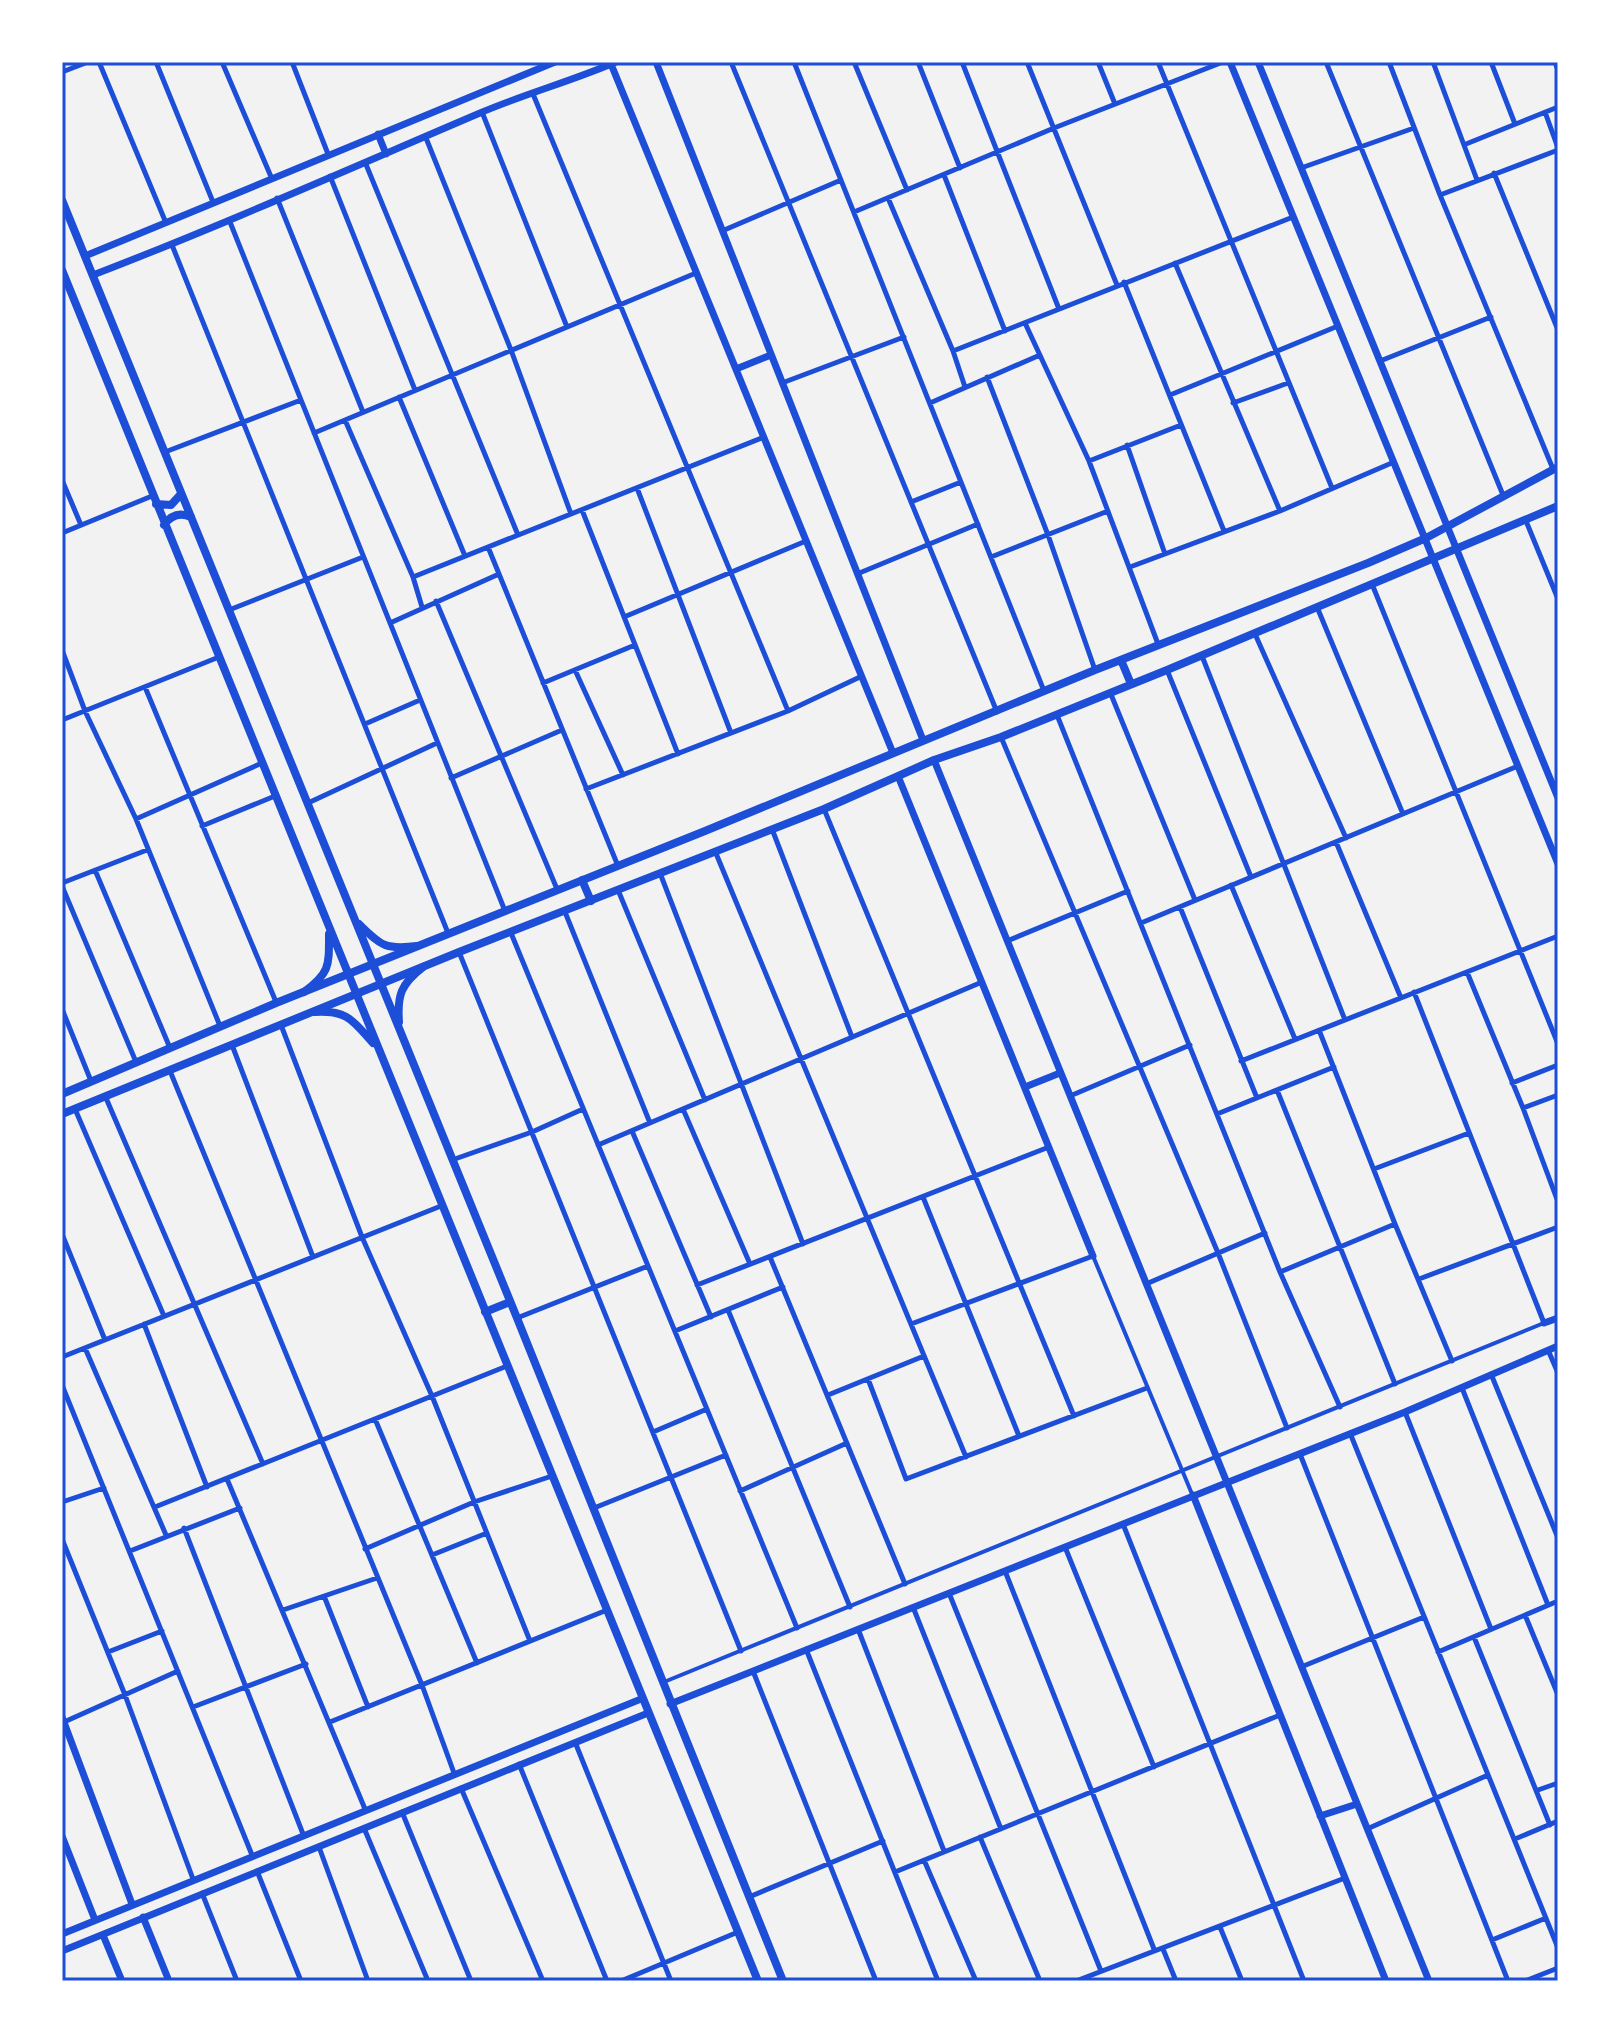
<svg xmlns="http://www.w3.org/2000/svg" width="1620" height="2043" font-family="'Sofia Sans Condensed',sans-serif">
	<style>
		.lines { fill: none; stroke-linecap: round; stroke-linejoin: round }
		.pedestrian { stroke: #1d4ed8; stroke-width: 4 }
		.minor { stroke: #1d4ed8; stroke-width: 5 }
		.tertiary { stroke: #1d4ed8; stroke-width: 7 }
		.secondary { stroke: #1d4ed8; stroke-width: 8 }
		.primary { stroke: #1d4ed8; stroke-width: 8 }
		.neatline { fill: none; stroke: #1d4ed8; stroke-width: 3 }
	</style>
	<rect width="100%" height="100%" fill="#f2f2f2"/>
	<g class="lines">
		<!-- pedestrian -->
		<path class="pedestrian" d="M1093,1256L1192,1494
			M664,1682L1544,1323"/>
		<!-- minor -->
		<path class="minor" d="M99,62L166,223
			M156,62L213,202
			M222,62L272,179
			M292,62L328,154
			M731,62L997,712
			M794,62L1044,691
			M854,62L907,190
			M918,62L960,168
			M962,62L1059,309
			M1027,62L1117,285
			M1098,62L1115,104
			M1158,62L1332,488
			M1326,62L1503,495
			M1389,62L1440,195L1553,469
			M1433,62L1477,180
			M1491,62L1515,124
			M1555,62L1558,70
			M62,72L88,62
			M533,94L788,711
			M482,112L567,327
			M1545,112L1558,148
			M426,138L511,350L571,514
			M1466,144L1558,107
			M365,162L518,535
			M1301,168L1414,128
			M1494,173L1558,330
			M944,175L1005,331
			M330,176L415,390
			M1440,195L1558,150
			M277,198L363,412
			M888,198L953,351L965,387
			M854,212L1054,128L1223,62
			M230,222L505,911
			M722,231L841,180
			M172,245L448,933
			M1175,263L1280,511
			M1124,282L1224,531
			M1025,323L1089,461L1158,644
			M953,351L1293,217
			M1380,361L1491,317
			M987,377L1048,535L1095,670
			M782,383L904,337
			M1170,395L1338,326
			M399,397L465,556
			M930,403L1040,355
			M1233,403L1288,383
			M345,420L413,577L422,607
			M314,433L696,273
			M1127,445L1165,554
			M165,452L301,400
			M1089,461L1181,425
			M62,480L81,525
			M637,488L731,733
			M911,502L961,482
			M582,510L678,754
			M1526,521L1558,599
			M62,533L152,496
			M488,547L618,866
			M991,557L1108,511
			M1130,567L1280,511L1394,462
			M857,574L978,524
			M413,577L764,437
			M1372,584L1558,1044
			M436,601L557,889
			M1317,607L1403,814
			M229,610L363,557
			M624,617L806,541
			M390,623L499,574
			M1255,634L1346,838
			M62,650L85,711L136,819L220,1026
			M1202,656L1345,1020
			M575,670L623,775
			M1167,670L1251,877
			M543,683L635,645
			M145,687L276,1002
			M1110,692L1195,900
			M1057,715L1280,1272L1340,1407
			M62,720L219,657
			M365,724L420,700
			M1001,737L1218,1253L1287,1428
			M451,778L562,730
			M586,789L788,711L862,676
			M308,803L437,743
			M824,809L1074,1416
			M136,819L262,763
			M202,826L275,796
			M772,829L852,1037
			M1336,842L1401,998
			M715,851L966,1457
			M95,870L170,1048
			M660,873L803,1244
			M62,883L147,850
			M1231,885L1295,1039
			M62,886L136,1062
			M618,890L705,1100
			M1180,907L1257,1098
			M565,912L650,1123
			M1141,923L1518,766
			M511,933L797,1628
			M1007,941L1128,891
			M459,952L741,1651
			M1467,972L1523,1108L1558,1202
			M1414,992L1544,1323
			M62,1009L91,1081
			M281,1025L362,1237L432,1396L530,1641
			M1319,1030L1395,1224L1452,1361
			M232,1045L313,1257
			M1241,1061L1558,936
			M170,1071L422,1685L454,1773
			M1512,1083L1558,1065
			M1277,1090L1395,1384
			M1070,1096L1190,1045
			M106,1098L263,1464
			M1523,1108L1558,1095
			M75,1109L164,1316
			M683,1109L750,1264
			M1217,1114L1334,1067
			M632,1131L711,1317
			M598,1145L982,982
			M452,1160L532,1132L583,1109
			M1374,1169L1469,1133
			M923,1197L1019,1436
			M62,1234L105,1340
			M770,1257L905,1584
			M1280,1272L1395,1224
			M1419,1279L1558,1227
			M1146,1284L1265,1233
			M697,1285L1049,1147
			M728,1310L850,1607
			M517,1318L648,1266
			M144,1324L207,1487
			M911,1324L1093,1256
			M675,1331L783,1287
			M85,1348L166,1535
			M1548,1350L1558,1373
			M62,1357L441,1206
			M1491,1374L1558,1538
			M868,1379L906,1479L1147,1388
			M62,1385L252,1855
			M1462,1388L1548,1605
			M828,1395L924,1356
			M1405,1412L1491,1629
			M375,1419L477,1663
			M653,1432L707,1409
			M1350,1433L1558,1948
			M1300,1454L1508,1981
			M227,1479L365,1809
			M740,1491L847,1443
			M62,1502L104,1488
			M155,1507L507,1366
			M594,1508L726,1455
			M1123,1524L1304,1981
			M184,1528L303,1834
			M62,1539L125,1695L193,1879
			M1065,1547L1154,1767
			M365,1549L474,1502L552,1476
			M130,1551L240,1508
			M432,1555L487,1533
			M1005,1571L1154,1949
			M949,1593L1101,1971
			M324,1596L368,1707
			M913,1607L1001,1829
			M283,1610L377,1578
			M1525,1615L1558,1695
			M858,1629L944,1851
			M1474,1637L1550,1825
			M806,1649L938,1981
			M108,1652L162,1631
			M1438,1652L1558,1601
			M1301,1667L1424,1617
			M753,1671L876,1981
			M193,1707L306,1664
			M64,1722L178,1671
			M330,1722L607,1610
			M575,1742L671,1981
			M519,1764L607,1981
			M461,1788L543,1981
			M1538,1790L1558,1783
			M402,1812L471,1981
			M364,1828L428,1981
			M1367,1829L1488,1775
			M980,1837L1040,1981
			M1515,1839L1558,1821
			M319,1847L368,1981
			M924,1860L976,1981
			M257,1871L301,1981
			M895,1872L1280,1715
			M202,1893L237,1981
			M749,1897L883,1841
			M1220,1927L1242,1981
			M1492,1940L1546,1918
			M1163,1949L1176,1981
			M621,1981L738,1932
			M1076,1981L1345,1878
			M1525,1981L1558,1968"/>
		<!-- tertiary -->
		<path class="tertiary" d="M656,62L923,740
			M1230,62L1558,864
			M1258,62L1558,798
			M611,64L893,753
			M378,134L386,154
			M85,256L555,62
			M93,275C223,225 351,168 480,113C524,94 572,81 616,62
			M736,369L771,355
			M934,760L1429,1981
			M898,776L1093,1256
			M1025,1087L1060,1073
			M1544,1323L1558,1318
			M1193,1495L1386,1981
			M670,1704L1405,1412L1558,1346
			M62,1717L132,1904
			M1320,1816L1357,1804
			M62,1836L95,1920
			M143,1917L169,1981
			M62,1934L641,1699
			M103,1935L122,1981
			M62,1951L648,1713"/>
		<!-- secondary -->
		<path class="secondary" d="M1121,660L1131,684
			M582,880L591,901
			M62,1094L276,1003L705,831L1095,670L1368,563L1426,538L1558,467
			M62,1114L459,952L824,809L934,760L1001,737L1167,670L1558,506"/>
		<!-- primary -->
		<path class="primary" d="M62,200L517,1318L783,1981
			M62,270L758,1981
			M156,504L171,505L181,494
			M164,525C171,515 180,512 191,517
			M359,924C381,946 386,950 417,946
			M304,992C330,973 329,966 329,934
			M315,1012C348,1010 353,1021 373,1043
			M399,1022C397,995 401,984 423,967
			M485,1312L510,1302"/>
	</g>
	<!-- border -->
	<rect width="1620" height="2043" fill="none" stroke="#ffffff" stroke-width="128"/>
	<rect x="64" y="64" width="1492" height="1915" class="neatline"/>
</svg>
